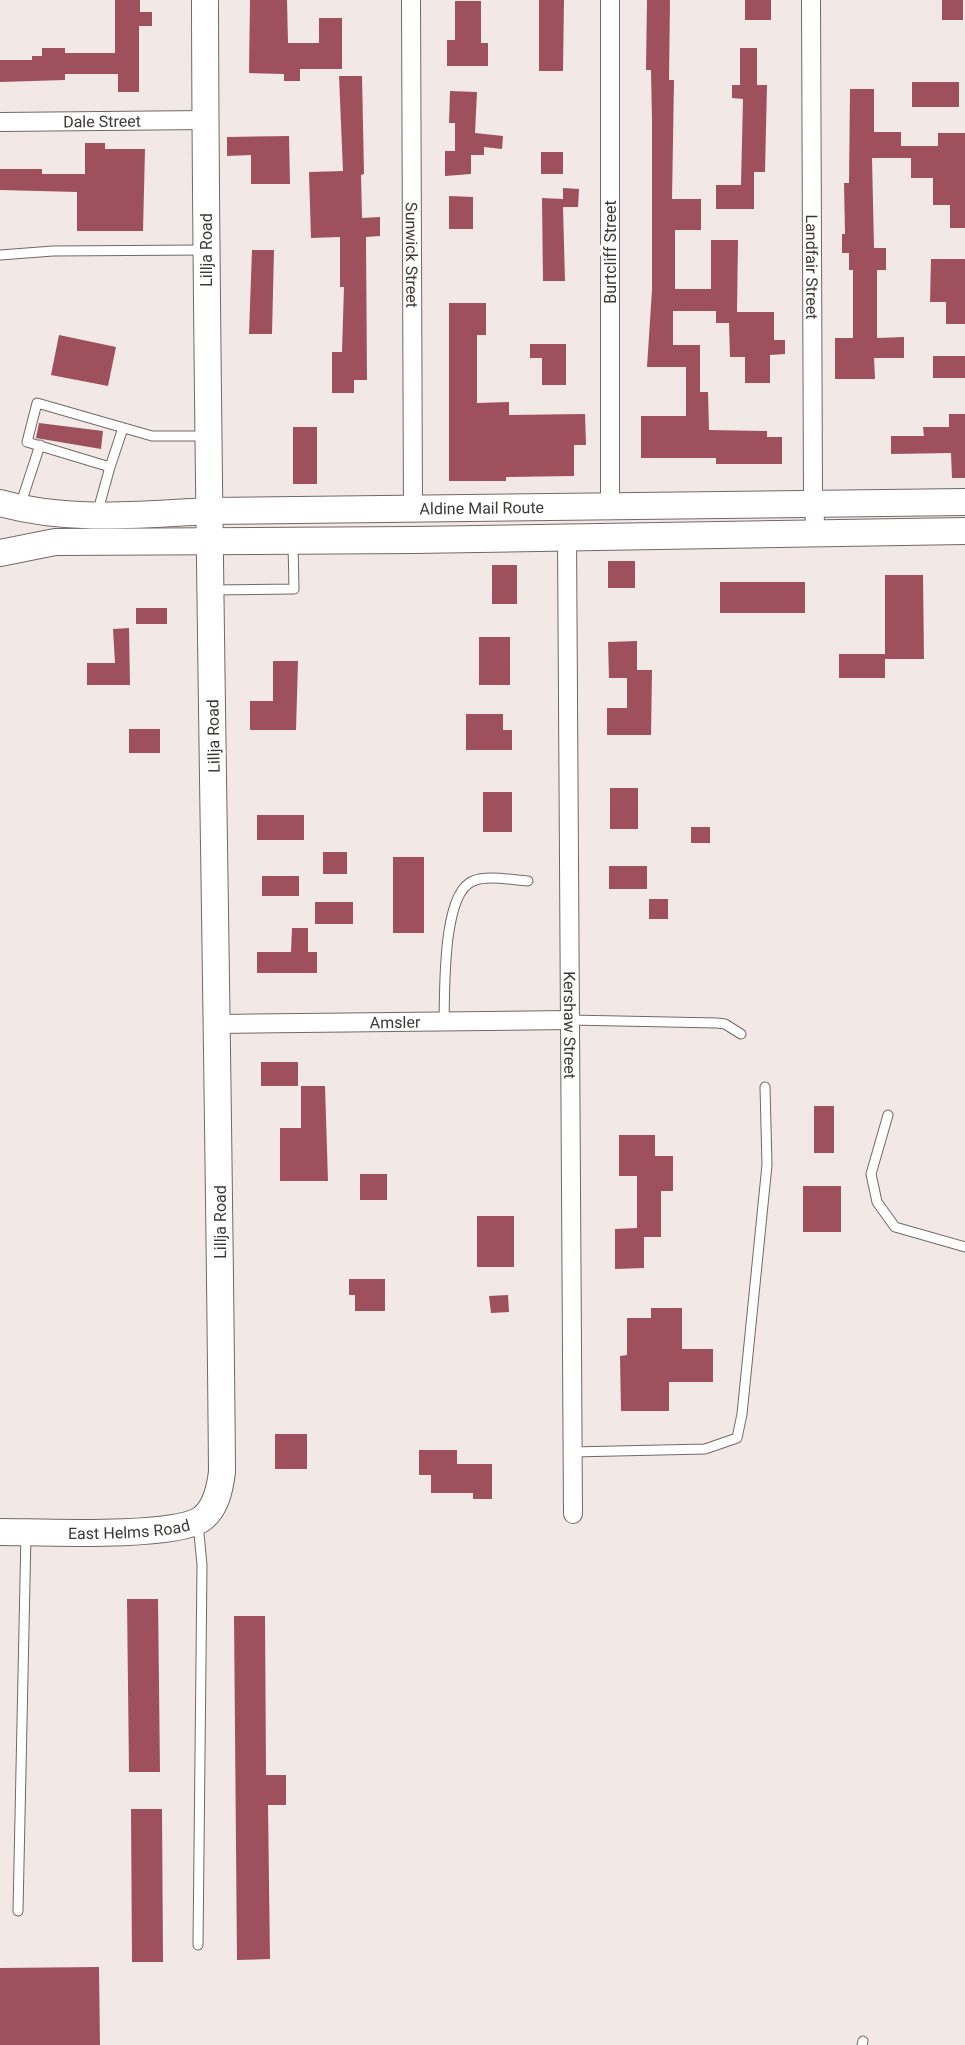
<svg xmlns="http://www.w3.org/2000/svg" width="965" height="2045" font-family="Roboto,sans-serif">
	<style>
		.building { fill: #9e515d }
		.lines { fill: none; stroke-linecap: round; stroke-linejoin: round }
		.lane-casing { stroke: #726966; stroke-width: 11 }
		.street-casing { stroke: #726966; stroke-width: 20 }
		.secondary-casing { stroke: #726966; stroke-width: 28 }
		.lane { stroke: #fff; stroke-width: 9 }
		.street { stroke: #fff; stroke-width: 18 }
		.secondary { stroke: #fff; stroke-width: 26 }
		.labels { text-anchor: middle; stroke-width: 6; stroke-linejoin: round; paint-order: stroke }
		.street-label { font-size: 16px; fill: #3c3937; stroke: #fff }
	</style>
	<rect width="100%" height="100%" fill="#f2e8e5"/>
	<!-- building -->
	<path class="building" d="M115,0H140V12H152V26H139V92H118V74H65V80L0,82V60H32V56H42V48H65V53H115Z
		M250,0H287L288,43H319V18H342V69H300V81H284V74L249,73Z
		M539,0H564L563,71H539Z
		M647,0H670L669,80H674L672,199H701V230H675V289H711V240H738L737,312H774V340H785V354L770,355V383H745V357H730L729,323H716V311H673V345H700V392H708L709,430L767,431V437H782V464H716V458H641V416H686V367H647L652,290V120L651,70H646Z
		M745,0H771V20H745Z
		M942,0H963V20H942Z
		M455,1H481V43H488V66H447V40H455Z
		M740,48H757V85H767L765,172H754V209H716V185H741L743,99L732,98V85H740Z
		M339,76H362L364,174L361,175L362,218L380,217V236L366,237L367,380H354V393H332V352H342L344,287H340V237L311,238L309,172L343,171Z
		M912,82H959V107H912Z
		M850,89H874V132H901V146H938V133H965V228H950V205H933V178H911V158H872L874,248H886V270H877V338L904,337V358H874L875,379H835V338H853V270H849V253H842V234H845L844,183H849Z
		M450,91L477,92L475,133L503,136L502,149L484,147V155H471V174L445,176V151H455V123H449Z
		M289,136L290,184H251V155L227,156V137Z
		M85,143H105V149H145L143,231H77V192L0,190V169H42V174H85Z
		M541,152H563V174H541Z
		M563,188L579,189L578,207H563L565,281H543L542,198L563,199Z
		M449,196L473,197V229H449Z
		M252,250H274L272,334H249Z
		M931,259H965V324H946V302H930Z
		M449,303H486V335H477V403L509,402V415L585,414L586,445H574V476L506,477V481H449Z
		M59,335L116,347L108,386L51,375Z
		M530,344H566V385H542V358H530Z
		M933,356H965V378H933Z
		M949,414H965V478H952L951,453L891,454V436H924L923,427H949Z
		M39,423L103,431L101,449L36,438Z
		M293,427H317V484H293Z
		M608,561H635V588H608Z
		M492,565H517V604H492Z
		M885,575H923L924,659H885Z
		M720,582H805V613H720Z
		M136,608H167V624H136Z
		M129,628L130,685H87V663H115L113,629Z
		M479,637H510V685H479Z
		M637,641V670H652L651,735H607V708H627V678H609L608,642Z
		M839,654H885V678H839Z
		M273,661H298L296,730H250V701H273Z
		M466,714H503V730H512V750H466Z
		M129,729H160V753H129Z
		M610,788H638V829H610Z
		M483,792H512V832H483Z
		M257,815H304V840H257Z
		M691,827H710V843H691Z
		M323,852H347V874H323Z
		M393,857H424V933H393Z
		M609,866H647V889H609Z
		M262,876H299V896H262Z
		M649,899H668V919H649Z
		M315,902H353V924H315Z
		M292,928H308V952H317V973H257V952H291Z
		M261,1062H298V1086H261Z
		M301,1086H325L328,1181H280V1128H301Z
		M814,1106H834V1153H814Z
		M619,1135H655V1156H673V1191H661V1237H644V1268L615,1269V1229L637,1228V1176H619Z
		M360,1174H387V1200H360Z
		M803,1186H841V1232H803Z
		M477,1216H514V1267H477Z
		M349,1279H385V1311H355V1295H349Z
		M508,1295L509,1312L491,1313L489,1296Z
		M651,1308H682V1349H713V1382H669V1411H621L620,1356L627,1355V1318H651Z
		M275,1434H307V1469H275Z
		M419,1450H457V1464H492V1499H473V1493H431V1475H419Z
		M127,1599H158L160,1772H129Z
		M234,1616H265L266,1775H286V1805H268L270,1959L237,1960Z
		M131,1809H162L163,1962H132Z
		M99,1967L100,2045H0V1968Z"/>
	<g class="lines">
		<!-- lane casing -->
		<g class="lane-casing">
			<path id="lane" d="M0,255L53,251L203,250
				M123,428L110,467L27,442L37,403L152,436H207
				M20,506L40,445
				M97,514L110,467
				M212,590L294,589L293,543
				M570,1020L717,1023L725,1024L741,1034
				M444,1021C445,991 442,893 473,881C487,875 512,880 528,881
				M888,1115L871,1174L877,1202L895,1227L965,1247
				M572,1452L705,1449L737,1438L742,1414L767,1165L765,1087
				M18,1911L26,1534
				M198,1945L202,1565L198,1523
				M862,2045L863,2041"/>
		</g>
		<!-- street casing -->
		<g class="street-casing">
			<g id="street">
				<path id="s1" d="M411,0L413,510"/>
				<path d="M610,0V504"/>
				<path id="s2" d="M811,0L813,495L816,534"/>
				<path id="s3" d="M0,122L205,120"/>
				<path id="s4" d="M567,535L573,1514"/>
				<path id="s5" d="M219,1024L570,1020"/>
			</g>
		</g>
		<!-- secondary casing -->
		<g class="secondary-casing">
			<g id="secondary">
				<path id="s6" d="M0,503C68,522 138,515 208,511L965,502"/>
				<path d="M0,553L55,542L414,540L965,531"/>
				<path id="s7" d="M0,1532C41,1532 169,1538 200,1520C216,1510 220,1488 222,1472C218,981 206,491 205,0"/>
			</g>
		</g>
		<!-- lane -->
		<use href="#lane" class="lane"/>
		<!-- street -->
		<use href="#street" class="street"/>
		<!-- secondary -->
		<use href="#secondary" class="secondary"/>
	</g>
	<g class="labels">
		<!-- street labels -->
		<g class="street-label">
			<text dy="6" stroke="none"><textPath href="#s3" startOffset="102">Dale Street</textPath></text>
			<text transform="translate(206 250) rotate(-90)" y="6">Lillja Road</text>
			<text transform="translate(610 252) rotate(-90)" y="6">Burtcliff Street</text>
			<text dy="6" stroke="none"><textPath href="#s1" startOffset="255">Sunwick Street</textPath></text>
			<text dy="6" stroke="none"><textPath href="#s2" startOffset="267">Landfair Street</textPath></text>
			<text dy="6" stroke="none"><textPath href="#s6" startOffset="483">Aldine Mail Route</textPath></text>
			<text transform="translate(213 736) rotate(-91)" y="6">Lillja Road</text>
			<text dy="6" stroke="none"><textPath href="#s5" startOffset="176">Amsler</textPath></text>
			<text dy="6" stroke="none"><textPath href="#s4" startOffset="490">Kershaw Street</textPath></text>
			<text transform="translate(220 1222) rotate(-90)" y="6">Lillja Road</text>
			<text dy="6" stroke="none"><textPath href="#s7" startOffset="129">East Helms Road</textPath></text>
		</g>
	</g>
</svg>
